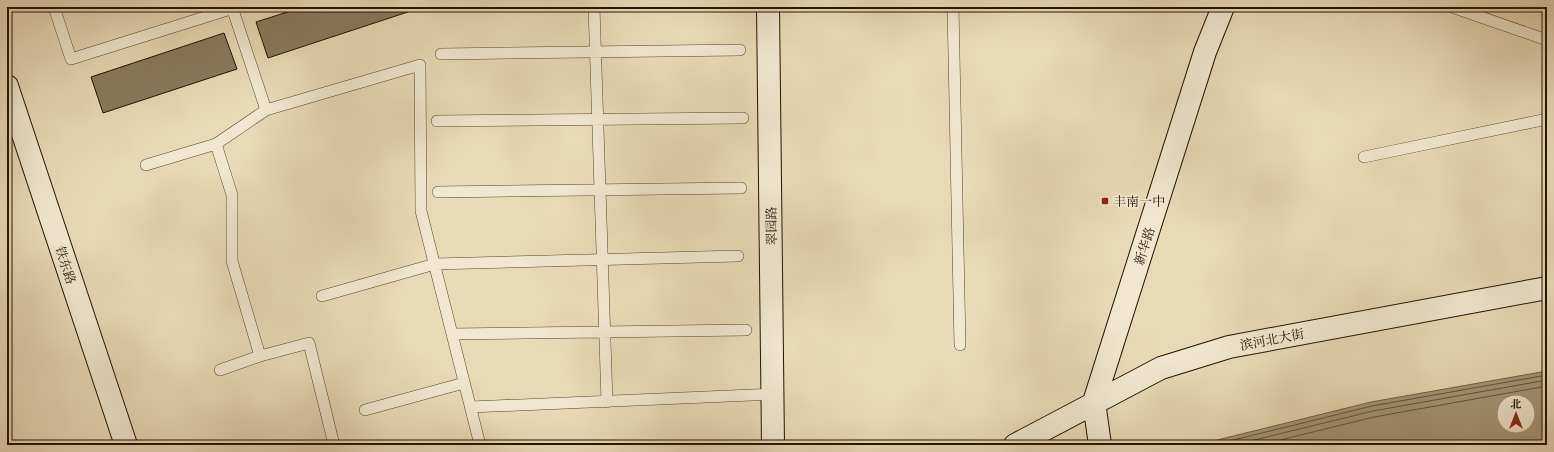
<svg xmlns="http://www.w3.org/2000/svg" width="1554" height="452" font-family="'Libre Bodoni','Noto Serif SC',serif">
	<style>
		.water { fill: #a69679; stroke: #726149; fill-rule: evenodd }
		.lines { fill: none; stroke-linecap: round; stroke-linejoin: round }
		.shore { stroke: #64543c; stroke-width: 1 }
		.building { fill: #8a7a5f; stroke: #231200 }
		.lane-casing { stroke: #54442e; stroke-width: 12 }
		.secondary-casing { stroke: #231200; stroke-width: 24 }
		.lane { stroke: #f1e7d0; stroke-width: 11 }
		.secondary { stroke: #f1e7d0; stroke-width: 22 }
		.poi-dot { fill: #8f2418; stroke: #f1e7d0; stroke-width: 1.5 }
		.labels { text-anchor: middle; stroke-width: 3.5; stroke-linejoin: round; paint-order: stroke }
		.poi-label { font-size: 13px; fill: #231200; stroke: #f1e7d0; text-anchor: start }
		.street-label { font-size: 13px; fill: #231200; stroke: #f1e7d0 }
	</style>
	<rect width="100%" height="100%" fill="#e9dab7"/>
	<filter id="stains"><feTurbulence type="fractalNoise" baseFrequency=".005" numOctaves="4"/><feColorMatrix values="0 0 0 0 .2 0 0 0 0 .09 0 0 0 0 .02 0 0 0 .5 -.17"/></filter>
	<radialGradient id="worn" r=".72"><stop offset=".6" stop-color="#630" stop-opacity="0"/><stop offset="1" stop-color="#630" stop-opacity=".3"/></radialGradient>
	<!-- water -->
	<path class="water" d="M1547,371V445H1197L1371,402ZM1504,402H1528V426H1504Z"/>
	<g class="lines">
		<!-- shore -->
		<path class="shore" d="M1213,445L1372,406L1547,375
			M1234,445L1373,411L1547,380
			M1260,445L1374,417L1547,386"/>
	</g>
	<!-- building -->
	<path class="building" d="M303,7H420V8L268,58L256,22Z
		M224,33L237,69L103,113L91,77Z"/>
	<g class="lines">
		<!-- lane casing -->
		<g class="lane-casing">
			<path id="lane" d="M54,7L71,59L237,7
				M232,7L266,110
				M594,7L607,402
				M953,7L960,345
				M1452,7L1547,40
				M441,54L740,50
				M437,121L743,118
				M216,144L232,195V261L260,356
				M1364,157L1547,119
				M146,165L216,144L266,110L420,65L421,211L480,445
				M438,192L741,188
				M322,296L435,264L738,256
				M452,334L746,330
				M220,370L260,356L309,343L334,445
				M471,407L773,394
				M365,410L464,383"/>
		</g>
		<!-- secondary casing -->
		<g class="secondary-casing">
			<path id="secondary" d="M768,7L773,445
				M7,86L126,445
				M1015,445L1161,368L1229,347L1547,288
				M1100,445L1094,402L1205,52L1223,7"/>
		</g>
		<!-- lane -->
		<use href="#lane" class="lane"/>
		<!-- secondary -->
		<use href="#secondary" class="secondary"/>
	</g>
	<!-- markers -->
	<rect class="poi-dot" x="1101" y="197" width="8" height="8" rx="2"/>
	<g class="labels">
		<!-- poi labels -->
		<g class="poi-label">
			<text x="1113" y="206">丰南一中</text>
		</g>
		<!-- street labels -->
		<g class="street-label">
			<text transform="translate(771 226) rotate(-91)" y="5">翠园路</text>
			<text transform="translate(1144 246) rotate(-72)" y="5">新华路</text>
			<text transform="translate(66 265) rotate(72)" y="5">铁东路</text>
			<text transform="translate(1272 339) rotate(-11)" y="5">滨河北大街</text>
		</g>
	</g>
	<!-- margin -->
	<rect width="1554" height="452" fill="none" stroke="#e9dab7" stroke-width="24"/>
	<rect x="8" y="8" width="1538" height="436" fill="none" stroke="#231200" stroke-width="2"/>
	<rect x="12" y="12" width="1530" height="428" fill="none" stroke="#231200"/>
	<!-- north arrow -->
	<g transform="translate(1516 414)"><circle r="19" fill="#f1e7d0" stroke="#9f927d"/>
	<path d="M0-3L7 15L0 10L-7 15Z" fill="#8f2418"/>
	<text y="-6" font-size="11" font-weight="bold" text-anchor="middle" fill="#231200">北</text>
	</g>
	<rect width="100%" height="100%" filter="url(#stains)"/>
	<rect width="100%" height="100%" fill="url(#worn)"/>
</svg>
